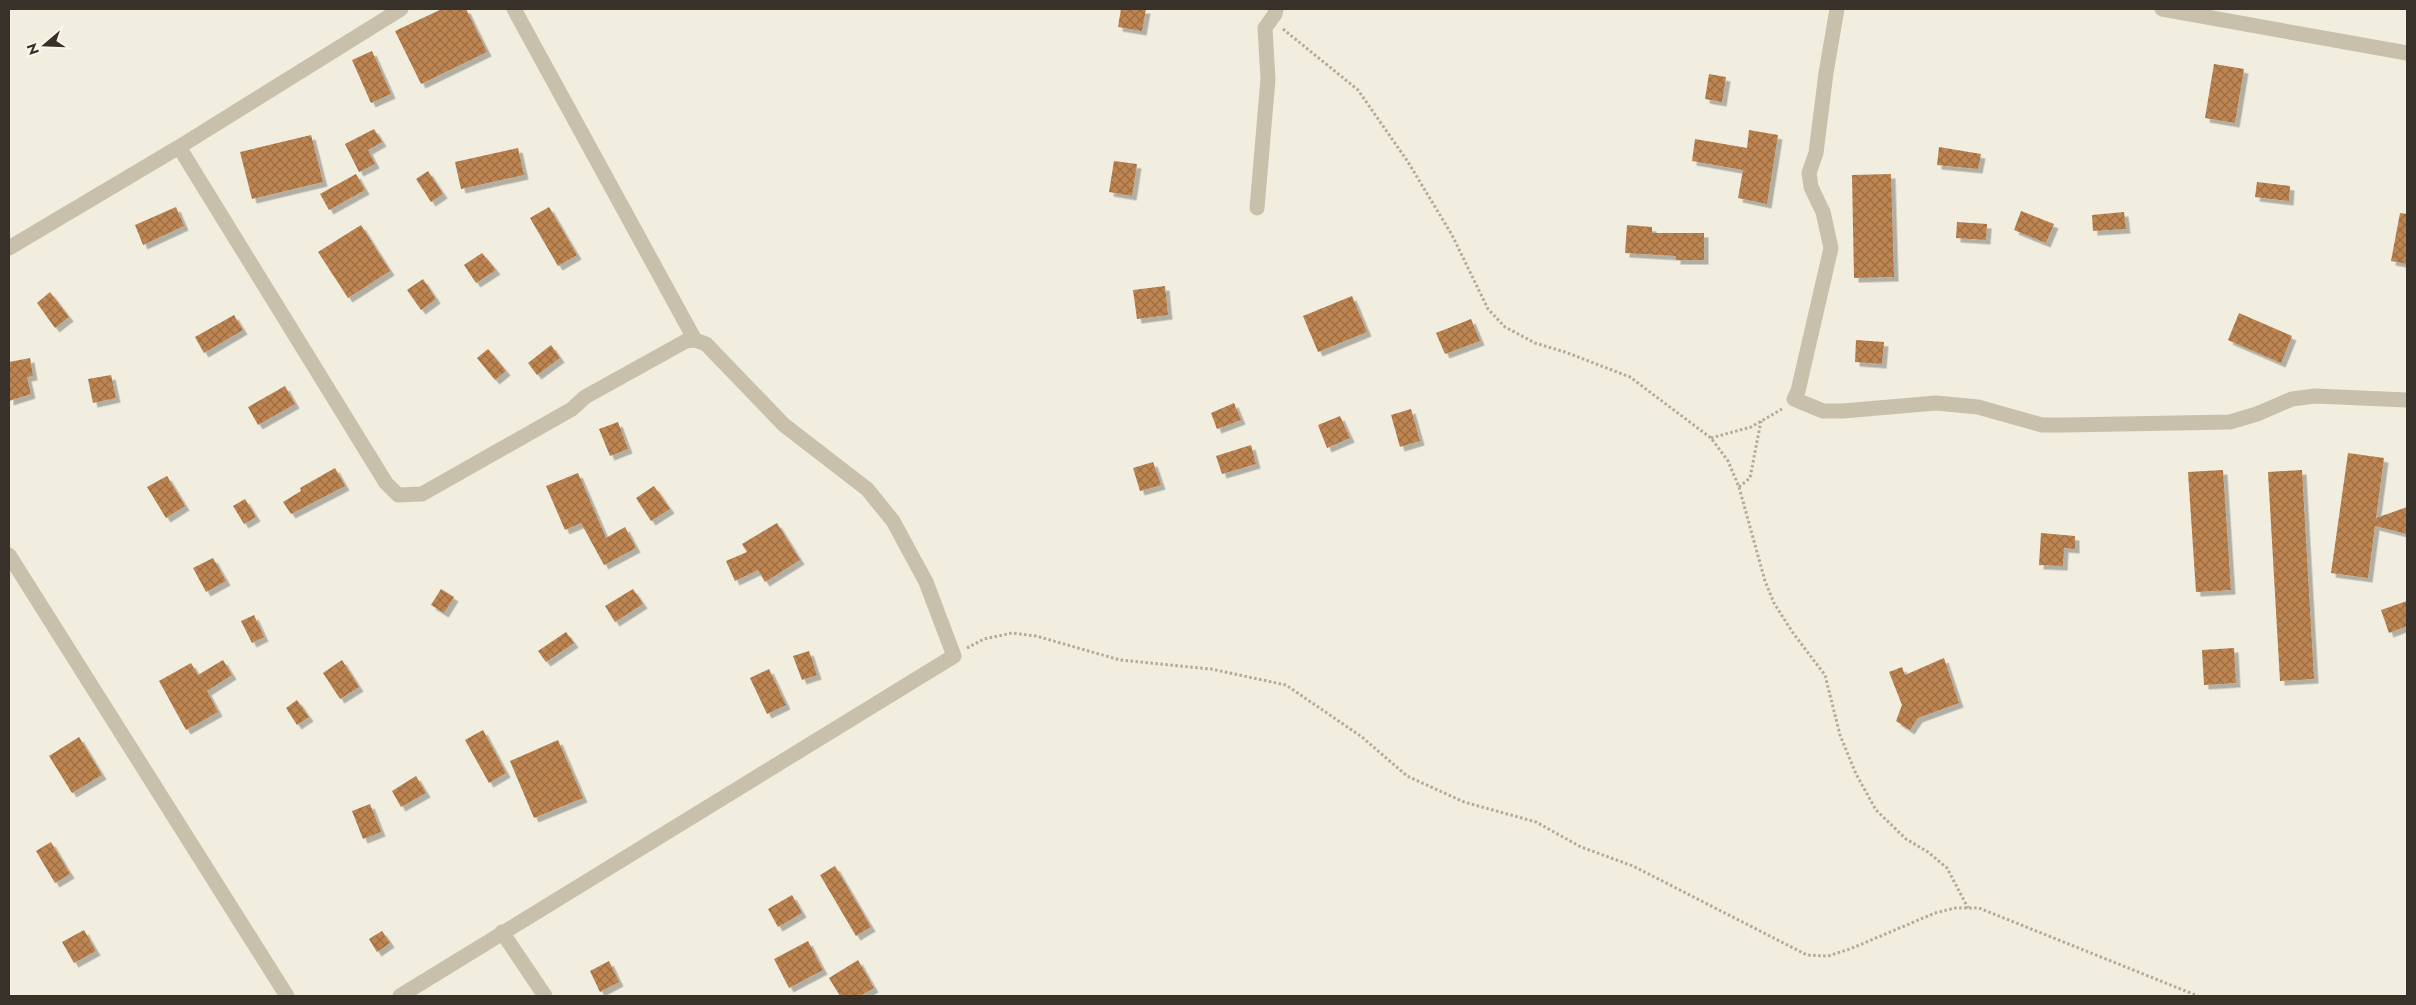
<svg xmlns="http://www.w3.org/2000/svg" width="2416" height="1005" font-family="Jost,sans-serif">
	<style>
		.building { fill: url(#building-cross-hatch); filter: url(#shadow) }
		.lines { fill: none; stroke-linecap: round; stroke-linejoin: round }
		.path { stroke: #b4aa96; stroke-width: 3; stroke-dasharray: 2.5 2.5; stroke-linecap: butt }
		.street { stroke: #c9c0ab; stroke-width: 15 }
	</style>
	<defs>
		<pattern id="building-cross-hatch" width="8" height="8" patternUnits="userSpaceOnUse" patternTransform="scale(1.25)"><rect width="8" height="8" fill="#be8451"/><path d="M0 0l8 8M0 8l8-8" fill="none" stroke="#9b6d43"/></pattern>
		<filter id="shadow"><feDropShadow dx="4.5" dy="4.5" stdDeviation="0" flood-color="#0004"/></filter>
	</defs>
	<rect width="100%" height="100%" fill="#f1eddf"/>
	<!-- building -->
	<path class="building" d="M442,9H466L487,52L421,84L395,31Z
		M1121,9H1146L1142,31L1118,27Z
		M372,51L391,94L371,103L352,60Z
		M2214,64L2244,69L2235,123L2205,118Z
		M1709,74L1726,77L1722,102L1705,99Z
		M374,129L382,142L368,150L375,164L359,172L345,144Z
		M1749,130L1778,135L1767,204L1738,198L1743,170L1692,161L1695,139L1747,148Z
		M311,135L323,182L252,199L240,152Z
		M1939,147L1981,154L1978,169L1937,165Z
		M518,148L524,175L461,189L455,162Z
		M1114,161L1137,164L1132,196L1109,192Z
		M428,171L443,194L431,202L416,179Z
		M356,174L365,190L329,210L320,194Z
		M1891,174L1894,277L1854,278L1852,175Z
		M2257,182L2290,186L2289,201L2255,197Z
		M176,207L184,226L143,245L135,225Z
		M549,207L577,255L558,266L530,218Z
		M2021,211L2054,224L2046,243L2014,230Z
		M2124,212L2126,229L2093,231L2092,215Z
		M2400,213L2407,214V264L2391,261Z
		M1957,222L1987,224L1986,240L1956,238Z
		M361,225L390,271L348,298L318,252Z
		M1627,225L1652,227V233H1704V260H1676V256L1625,253Z
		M482,253L496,270L476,283L464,265Z
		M423,279L436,299L421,310L407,290Z
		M1165,286L1168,315L1137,319L1133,290Z
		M50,292L69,317L55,328L37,303Z
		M1352,296L1367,332L1318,352L1303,316Z
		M2239,313L2292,336L2281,363L2228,340Z
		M234,315L243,330L204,353L195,337Z
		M1471,319L1480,341L1445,354L1436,333Z
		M1856,340L1884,342L1882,364L1855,362Z
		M551,345L560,358L537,375L528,363Z
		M488,349L506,371L495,380L477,358Z
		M30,358L33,376L27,377L31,394L9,401V362Z
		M111,375L116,398L93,403L88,379Z
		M285,386L295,404L258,425L248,407Z
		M1234,403L1241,420L1217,429L1211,413Z
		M1411,409L1420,441L1400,447L1391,415Z
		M1340,416L1350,438L1327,448L1318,425Z
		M618,422L628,449L610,456L599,429Z
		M1251,445L1256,464L1222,474L1216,456Z
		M2348,453L2384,458L2376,518L2407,507V534L2375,526L2368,578L2331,573Z
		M1153,462L1161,485L1140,491L1133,468Z
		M335,468L345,486L291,514L283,502L301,491L300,488Z
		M2223,470L2231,590L2196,592L2188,472Z
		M2302,470L2314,679L2280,681L2268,472Z
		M578,473L606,538L625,527L636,548L604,565L581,523L565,530L546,486Z
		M167,476L185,506L166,518L147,487Z
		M654,486L670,509L651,521L636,498Z
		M245,499L256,517L244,524L233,506Z
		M777,523L800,560L765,582L758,570L735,581L726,561L747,552L742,544Z
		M2041,533L2075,536V549L2064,548L2063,566L2039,565Z
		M213,558L226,581L206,592L193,568Z
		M441,589L454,597L444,613L431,605Z
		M633,589L643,604L615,622L605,606Z
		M2407,601V626L2389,633L2381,610Z
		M254,615L264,637L252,643L241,621Z
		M566,632L574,643L546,662L538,651Z
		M2234,648L2236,683L2204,685L2202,650Z
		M809,651L817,675L802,680L793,656Z
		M1944,658L1959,703L1918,718L1910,730L1896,721L1902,705L1889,672L1902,667L1905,675Z
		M223,660L232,675L207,691L218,712L186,730L159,681L191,663L198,675Z
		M342,660L359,687L340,699L323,673Z
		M769,669L786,705L767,714L750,678Z
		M297,700L309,717L297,725L286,708Z
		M483,730L506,773L489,783L465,740Z
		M79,737L102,775L72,793L49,756Z
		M558,740L583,798L534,818L510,761Z
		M416,776L426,793L401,807L392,791Z
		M370,804L381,832L363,839L352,811Z
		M51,842L70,874L55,883L36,851Z
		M835,866L871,927L856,936L820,875Z
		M792,895L802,913L778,927L768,909Z
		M84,930L96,951L74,963L62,942Z
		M382,931L390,943L377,952L369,939Z
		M808,941L823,970L789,988L774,959Z
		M858,960L874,988L860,996H840L829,978Z
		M609,961L619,982L600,992L590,971Z"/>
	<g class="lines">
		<!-- path -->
		<path class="path" d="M1283,29L1358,90L1408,162L1452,235L1488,309L1505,327L1535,343L1565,352L1630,377L1711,438L1728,461L1739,487L1765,581L1774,603L1793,633L1825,675L1840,735L1856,774L1876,810L1906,839L1928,852L1947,868L1968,908
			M1711,438L1751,427L1782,409
			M1739,487L1750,478L1761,421
			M967,648L984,639L1012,633L1036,636L1120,660L1211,669L1286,685L1362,737L1407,776L1464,802L1536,822L1581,847L1633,866L1807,955L1828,956L1850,949L1935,913L1955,908H1979L2198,996"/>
		<!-- street -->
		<path class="street" d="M514,9L695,340
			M1837,9L1826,73L1816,153L1809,173L1811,187L1823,212L1831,248L1798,391L1794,399L1823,411H1843L1936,403L1978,407L2042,425H2066L2230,422L2257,414L2292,399L2315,396L2407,400
			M2162,9L2407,53
			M179,147L401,9
			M1257,208L1268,79L1265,28L1275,14L1276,9
			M9,248L179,147L386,483L398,495L422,494L572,409L585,397L686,341L695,340L706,344L784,425L867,489L893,521L926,582L954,656L400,996
			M9,555L287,996
			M502,932L545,996"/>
	</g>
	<!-- border -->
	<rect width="2416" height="1005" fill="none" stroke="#37312a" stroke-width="20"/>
	<!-- north arrow -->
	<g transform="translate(45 45) rotate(251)" stroke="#f9f6eb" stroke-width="4" paint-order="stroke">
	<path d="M0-4L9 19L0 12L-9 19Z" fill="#37312a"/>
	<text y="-8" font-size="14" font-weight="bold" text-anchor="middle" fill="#37312a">N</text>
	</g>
</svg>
